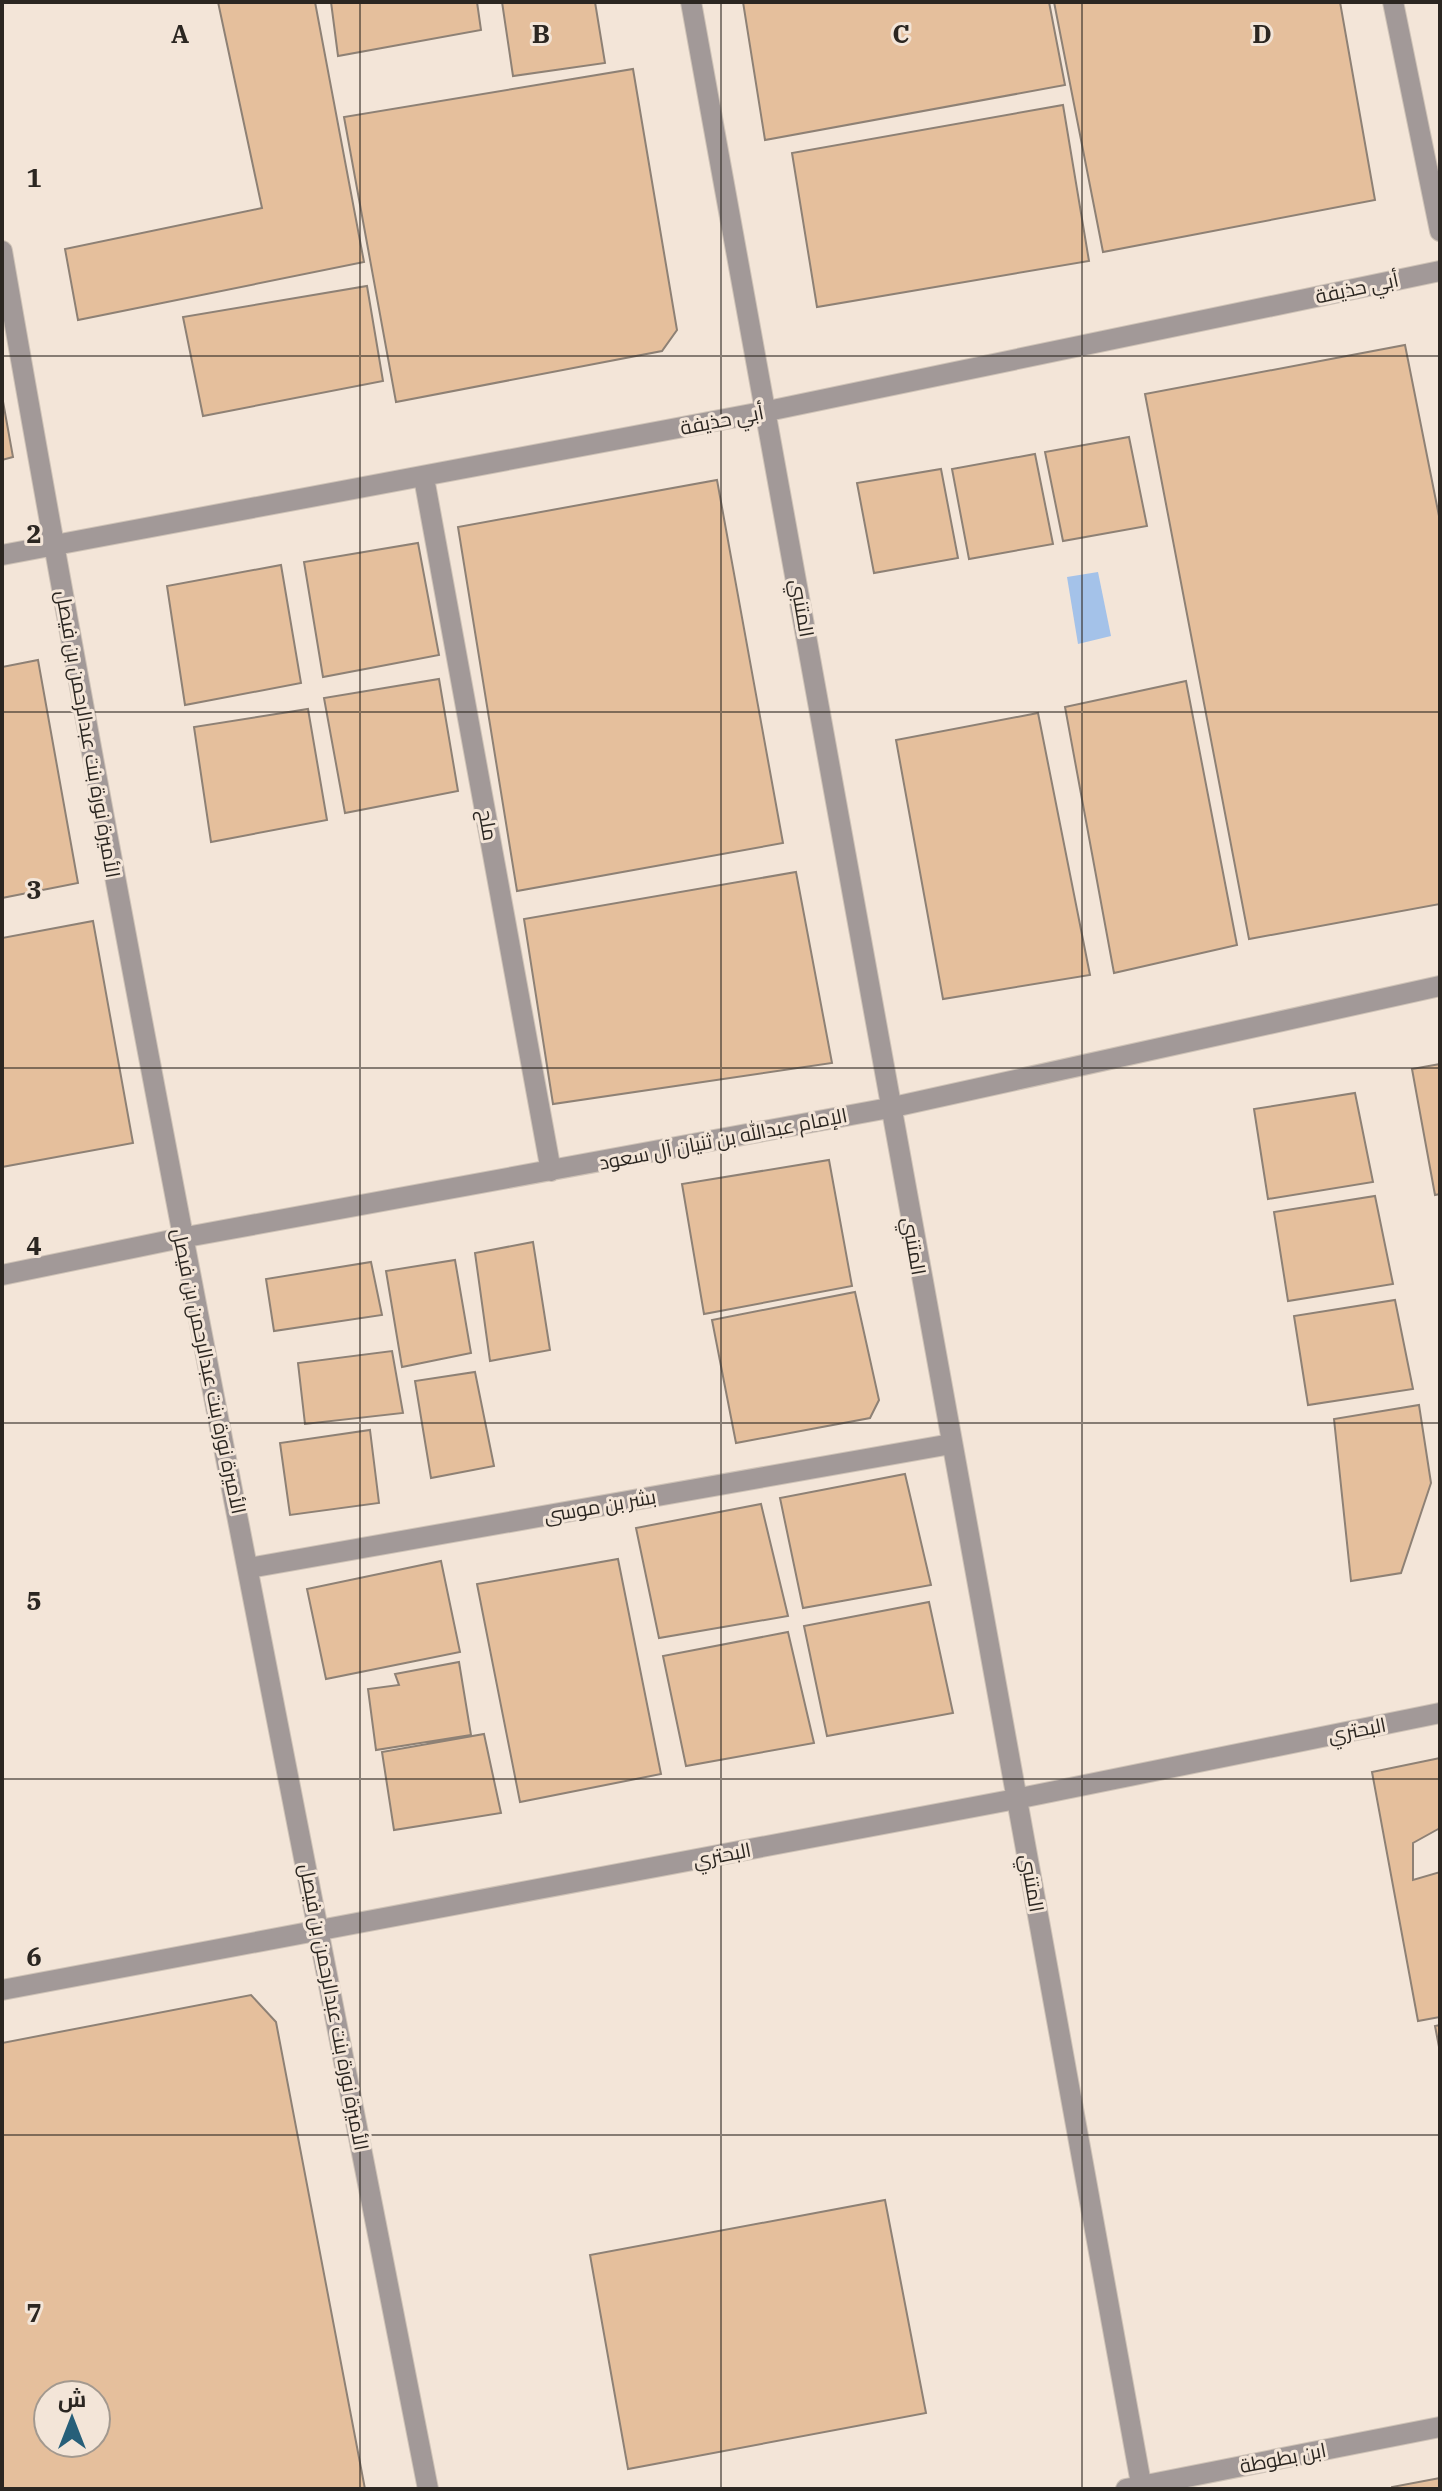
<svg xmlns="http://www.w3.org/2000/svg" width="1442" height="2491" font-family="'IBM Plex Serif',Cairo,serif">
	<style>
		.water { fill: #a4c2e9 }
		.building { fill: #e5bf9c; stroke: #8e8175; stroke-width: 2; fill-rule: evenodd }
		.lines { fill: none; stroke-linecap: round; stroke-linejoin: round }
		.street-casing { stroke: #cfc3b7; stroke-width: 22 }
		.street { stroke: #a29998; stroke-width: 20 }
		.grid { fill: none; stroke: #2b2621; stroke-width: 2; stroke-opacity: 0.55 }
		.labels { text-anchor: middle; stroke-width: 6; stroke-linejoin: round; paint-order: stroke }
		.street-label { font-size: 20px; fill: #2b2621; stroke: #f3e5d8 }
		.grid-label { font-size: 26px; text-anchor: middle; font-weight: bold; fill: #2b2621; stroke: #f3e5d8; stroke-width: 6; stroke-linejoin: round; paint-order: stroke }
	</style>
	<rect width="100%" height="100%" fill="#f3e5d8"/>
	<!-- water -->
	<path class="water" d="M1098,572L1111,636L1078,644L1067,577Z"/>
	<!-- building -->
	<path class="building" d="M218,2H315L364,262L78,320L65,249L262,208Z
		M331,2H477L481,30L338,56Z
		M502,2H595L605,63L513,76Z
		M743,2H1049L1065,85L765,140Z
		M1054,2H1340L1375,200L1103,252Z
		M633,69L677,330L662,351L396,402L344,117Z
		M1063,105L1089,261L817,307L792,153Z
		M367,286L383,381L203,416L183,317Z
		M1405,345L1440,521V904L1249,939L1145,394Z
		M2,396L13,457L2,460Z
		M1129,437L1147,526L1063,541L1045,452Z
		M1035,454L1053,544L969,559L952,469Z
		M941,469L958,558L874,573L857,483Z
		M717,480L783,843L517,891L458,527Z
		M418,543L439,655L323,677L304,562Z
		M281,565L301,683L185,705L167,586Z
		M38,660L78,883L2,898V667Z
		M439,679L458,791L345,813L324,698Z
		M1186,681L1237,945L1114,973L1065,707Z
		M308,709L327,820L211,842L194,727Z
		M1038,713L1090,975L943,999L896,740Z
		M796,872L832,1063L553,1104L524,919Z
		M93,921L133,1143L2,1167V938Z
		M1440,1064V1194L1435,1195L1412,1069Z
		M1355,1093L1373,1182L1268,1199L1254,1109Z
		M829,1160L852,1286L704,1314L682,1184Z
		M1375,1196L1393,1284L1288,1301L1274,1212Z
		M533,1242L550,1350L490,1361L475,1253Z
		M455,1260L471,1353L402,1367L386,1271Z
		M371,1262L382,1315L274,1331L266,1279Z
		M855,1292L879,1400L870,1418L736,1443L712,1320Z
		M1395,1300L1413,1389L1308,1405L1294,1316Z
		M392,1351L403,1413L305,1424L298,1363Z
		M475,1372L494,1466L431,1478L415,1381Z
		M1419,1405L1431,1483L1401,1573L1351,1581L1334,1419Z
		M370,1430L379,1503L290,1515L280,1443Z
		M905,1474L931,1585L803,1608L780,1498Z
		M761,1504L788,1616L659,1638L636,1528Z
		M618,1559L661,1774L520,1802L477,1584Z
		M441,1561L460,1652L326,1679L307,1589Z
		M929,1602L953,1713L827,1736L804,1626Z
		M788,1632L814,1743L686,1766L663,1656Z
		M459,1662L471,1735L376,1750L368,1689L399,1685L395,1674Z
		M484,1734L501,1813L394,1830L382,1752Z
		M1440,1758V1828L1413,1843V1880L1440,1872V2017L1418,2021L1372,1772Z
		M251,1995L276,2022L365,2489H2V2043ZM48,2395H96V2443H48Z
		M1440,2025V2052L1435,2026Z
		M885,2200L926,2413L628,2469L590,2255Z
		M1440,2478V2489H1392V2487Z"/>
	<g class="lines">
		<!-- street casing -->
		<g class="street-casing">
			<path id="street" d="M691,2L1142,2489
				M1393,2L1440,231
				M2,251C132,999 282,1744 428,2489
				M424,478L551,1171
				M2,555L768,411L1440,271
				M2,1275L181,1238L889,1108L1440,986
				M249,1568L951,1444
				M2,1990L1016,1799L1440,1713
				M1126,2489L1440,2427"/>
		</g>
		<!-- street -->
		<use href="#street" class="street"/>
	</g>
	<!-- grid -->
	<path class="grid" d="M360,2V2489M721,2V2489M1082,2V2489M2,356H1440M2,712H1440M2,1068H1440M2,1423H1440M2,1779H1440M2,2135H1440"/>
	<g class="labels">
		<!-- street labels -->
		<g class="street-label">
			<text transform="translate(1357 288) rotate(-12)" y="7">أبي حذيفة</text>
			<text transform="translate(722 420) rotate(-11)" y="7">أبي حذيفة</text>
			<text transform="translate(802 608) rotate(80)" y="7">المتنبي</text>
			<text transform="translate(88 734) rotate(80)" y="7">الأميرة نورة بنت عبدالرحمن بن فيصل</text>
			<text transform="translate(488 825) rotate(80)" y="7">ملح</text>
			<text transform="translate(723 1139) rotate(-11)" y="7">الإمام عبدالله بن ثنيان آل سعود</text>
			<text transform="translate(914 1246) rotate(80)" y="7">المتنبي</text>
			<text transform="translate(209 1371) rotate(78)" y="7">الأميرة نورة بنت عبدالرحمن بن فيصل</text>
			<text transform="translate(600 1506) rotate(-10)" y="7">بشر بن موسى</text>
			<text transform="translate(1357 1730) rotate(-11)" y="7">البحتري</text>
			<text transform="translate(722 1855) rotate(-11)" y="7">البحتري</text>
			<text transform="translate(1032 1883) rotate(80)" y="7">المتنبي</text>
			<text transform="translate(334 2007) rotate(79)" y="7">الأميرة نورة بنت عبدالرحمن بن فيصل</text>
			<text transform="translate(1283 2458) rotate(-11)" y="7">ابن بطوطة</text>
		</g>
	</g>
	<g class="grid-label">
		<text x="180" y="43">A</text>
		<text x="541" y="43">B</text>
		<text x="901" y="43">C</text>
		<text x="1262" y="43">D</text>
		<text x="34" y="187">1</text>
		<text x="34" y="543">2</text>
		<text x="34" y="899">3</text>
		<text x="34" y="1255">4</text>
		<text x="34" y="1610">5</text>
		<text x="34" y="1966">6</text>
		<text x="34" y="2322">7</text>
	</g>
	<!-- border -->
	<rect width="1442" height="2491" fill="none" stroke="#2b2621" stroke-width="8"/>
	<!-- north arrow -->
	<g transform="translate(72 2419)"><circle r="38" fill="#f3e5d8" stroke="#a3998f" stroke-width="2"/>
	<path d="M0-6L14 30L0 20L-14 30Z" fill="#275f79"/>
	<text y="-12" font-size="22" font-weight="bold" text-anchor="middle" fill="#2b2621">ش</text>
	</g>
</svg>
